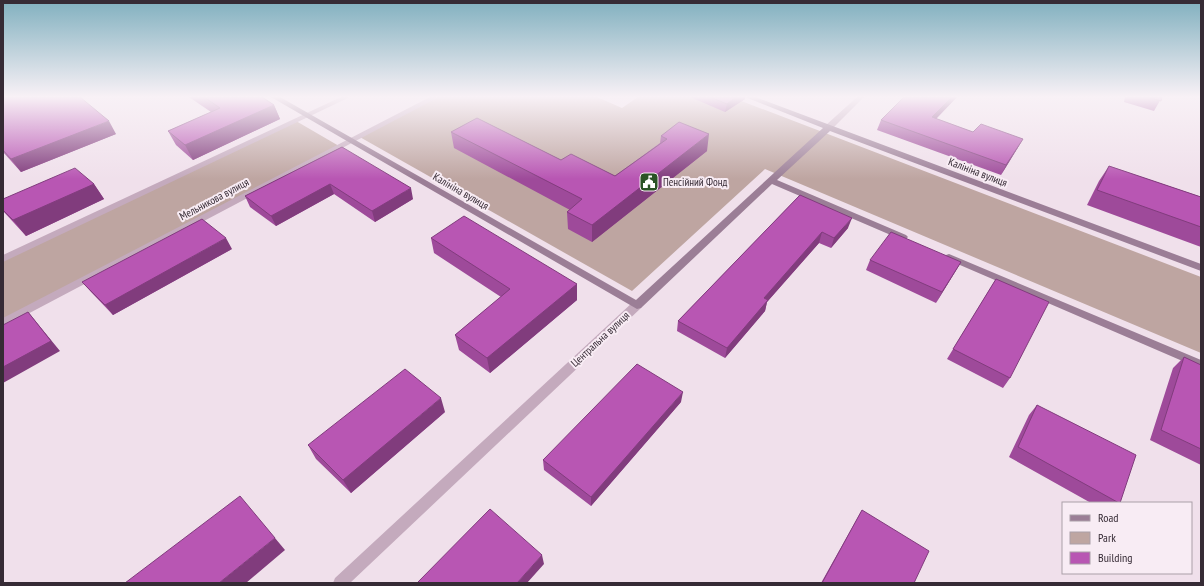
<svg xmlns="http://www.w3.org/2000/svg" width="1204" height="586" font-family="'PT Sans Narrow',sans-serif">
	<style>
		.green { fill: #bea5a1 }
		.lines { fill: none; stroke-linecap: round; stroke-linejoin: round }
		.street { fill: #c4aabd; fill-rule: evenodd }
		.secondary { fill: #9b7e96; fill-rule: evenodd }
		.wall { fill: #9e4a9a }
		.shaded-wall { fill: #813c7d }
		.building { fill: #b856b3; stroke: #813c7d }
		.labels { text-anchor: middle; stroke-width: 4; stroke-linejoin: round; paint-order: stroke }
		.street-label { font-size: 11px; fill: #362b35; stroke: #f8ecf4 }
		.poi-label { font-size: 11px; fill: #362b35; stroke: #f8ecf4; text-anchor: start }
	</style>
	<rect width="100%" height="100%" fill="#f0e0eb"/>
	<!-- green -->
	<path class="green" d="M436,97H597L622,108L638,97H731L1201,277V353L765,169L632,291L358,136Z
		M296,121L339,146L3,323V259Z"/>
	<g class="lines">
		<!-- street -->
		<path class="street" d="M341,97H350L3,262V255Z
			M430,97H439L3,327V318Z
			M857,97H864L831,130H825V126Z
			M637,301L641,302L642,305L641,308L350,583H333L335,578L633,302Z"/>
		<!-- secondary -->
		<path class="secondary" d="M271,97H280L636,300L823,128L745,97H755L1201,264V271L830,131L777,180L906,235L908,237L906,239H900L772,184L641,308L637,309Z
			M949,254L1201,360V369L946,259L944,257L946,255Z"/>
	</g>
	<!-- wall -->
	<path class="wall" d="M189,97H262L274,105L280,119L193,160L176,145L168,131L211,112Z
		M690,97H745V99L725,112Z
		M904,97H957L936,119L973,132L1023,139L1017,149L1001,175L877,130L881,120Z
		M1125,97H1162L1154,111L1124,102Z
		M3,98L116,134L21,172L3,152Z
		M451,132L561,160L615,176L660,143L661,136L707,151L592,242L568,229L567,212L570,210L454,148Z
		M342,147L413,199L375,222L334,194L276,226L250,207L245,196Z
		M1109,166L1201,197V247L1087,205L1099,181Z
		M94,184L104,199L26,236L3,211V199Z
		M800,195L848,228L831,248L819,243L767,302L765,311L725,358L677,331L678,321Z
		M431,238L577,284V300L490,373L459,350L455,335L501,297L434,253Z
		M232,249L113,315L91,292L82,282Z
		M870,260L961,262L955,272L936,303L866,270Z
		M996,279L1010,378L1003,388L947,359Z
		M1184,357L1201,365V465L1150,440L1173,368Z
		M681,402L591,506L544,470L543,460Z
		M1037,405L1120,503H1091L1009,457L1029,415Z
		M445,412L351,493L316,459L308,445Z
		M862,510L914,583H821Z"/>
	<!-- shaded-wall -->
	<path class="shaded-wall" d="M736,97H745V99L725,112L727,104Z
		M952,97H957L928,127L932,117Z
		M274,105L280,119L193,160L185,145Z
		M109,121L116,134L21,172L11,159Z
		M709,134L707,151L592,242V225Z
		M1023,139L1017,149L1001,175L1006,165Z
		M94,184L104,199L26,236L13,220Z
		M330,184L334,194L276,226L271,216Z
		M411,188L413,199L375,222L372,211Z
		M852,218L848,228L831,248L834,238Z
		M822,232L819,243L767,302L765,311L725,358L727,348L764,298Z
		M226,238L232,249L113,315L105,305Z
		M961,262L955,272L936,303L942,292Z
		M577,284V300L490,373L487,358Z
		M28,312L37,323L60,351L3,383V367Z
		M683,392L681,402L591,506V497Z
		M441,398L445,412L351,493L343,480Z
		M275,538L285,550L246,583H219Z
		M542,555L544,564L527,583H517Z"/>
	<!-- building -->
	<path class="building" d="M4,97H80L109,121L11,159L3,150V98Z
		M204,97H262L274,105L185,145L168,131L220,108Z
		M710,97H736L727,104Z
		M904,97H952L932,117L973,132L981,124L1023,139L1006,165L881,120Z
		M1148,97H1162L1161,101Z
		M477,118L561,160L571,154L615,176L667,139L661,136L679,122L709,134L592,225L567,212L582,199L451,132Z
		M342,147L411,188L372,211L330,184L271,216L245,196Z
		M1109,166L1201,197V227L1097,190Z
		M75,168L94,184L13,220L3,210V199Z
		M800,195L852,218L834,238L822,232L764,298L768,300L727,348L678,321Z
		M464,216L577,284L487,358L455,335L510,289L431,238Z
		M202,219L226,238L105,305L82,282Z
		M891,232L961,262L942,292L870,260Z
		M996,279L1049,302L1010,378L953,349Z
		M28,312L51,341L3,367V325Z
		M1184,357L1201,365V449L1161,430Z
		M637,364L683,392L591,497L543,460Z
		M405,369L441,398L343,480L308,445Z
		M1037,405L1136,455L1120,503H1119L1018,447Z
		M240,496L275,538L219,583H125Z
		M490,509L542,555L517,583H417Z
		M862,510L929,551L914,583H822Z"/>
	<!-- sky -->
	<linearGradient id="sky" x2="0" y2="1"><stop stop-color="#81b0bf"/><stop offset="0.54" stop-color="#f8f1f6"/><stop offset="1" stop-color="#f8f1f6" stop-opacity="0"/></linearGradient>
	<rect width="1204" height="179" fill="url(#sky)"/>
	<!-- icons -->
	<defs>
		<g id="civic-square" transform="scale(1)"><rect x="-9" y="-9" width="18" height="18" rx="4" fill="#2a5325" stroke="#f8ecf4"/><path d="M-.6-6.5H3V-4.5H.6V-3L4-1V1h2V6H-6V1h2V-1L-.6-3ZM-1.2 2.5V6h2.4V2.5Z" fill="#fff"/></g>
	</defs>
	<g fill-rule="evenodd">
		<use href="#civic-square" x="649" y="182"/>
	</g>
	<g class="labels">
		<!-- street labels -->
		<g class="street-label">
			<text transform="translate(978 172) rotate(21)" y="4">Калініна вулиця</text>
			<text transform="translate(461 191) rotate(30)" y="4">Калініна вулиця</text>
			<text transform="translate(214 199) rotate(-28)" y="4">Мельникова вулиця</text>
			<text transform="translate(600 339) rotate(-43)" y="4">Центральна вулиця</text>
		</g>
		<!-- poi labels -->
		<g class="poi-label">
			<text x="663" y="186">Пенсійний Фонд</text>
		</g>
	</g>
	<!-- border -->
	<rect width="1204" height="586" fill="none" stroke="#362b35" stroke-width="8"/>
	<!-- legend -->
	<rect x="1062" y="502" width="130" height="72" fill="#f8ecf4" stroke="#aa9fa8"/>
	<rect x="1070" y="515" width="20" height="6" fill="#9b7e96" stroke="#aa9fa8"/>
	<text x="1098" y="522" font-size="12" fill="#362b35">Road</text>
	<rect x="1070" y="532" width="20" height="12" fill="#bea5a1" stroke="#aa9fa8"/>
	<text x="1098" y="542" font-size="12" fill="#362b35">Park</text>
	<rect x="1070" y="552" width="20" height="12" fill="#b856b3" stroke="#aa9fa8"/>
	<text x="1098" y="562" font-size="12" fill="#362b35">Building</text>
</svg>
